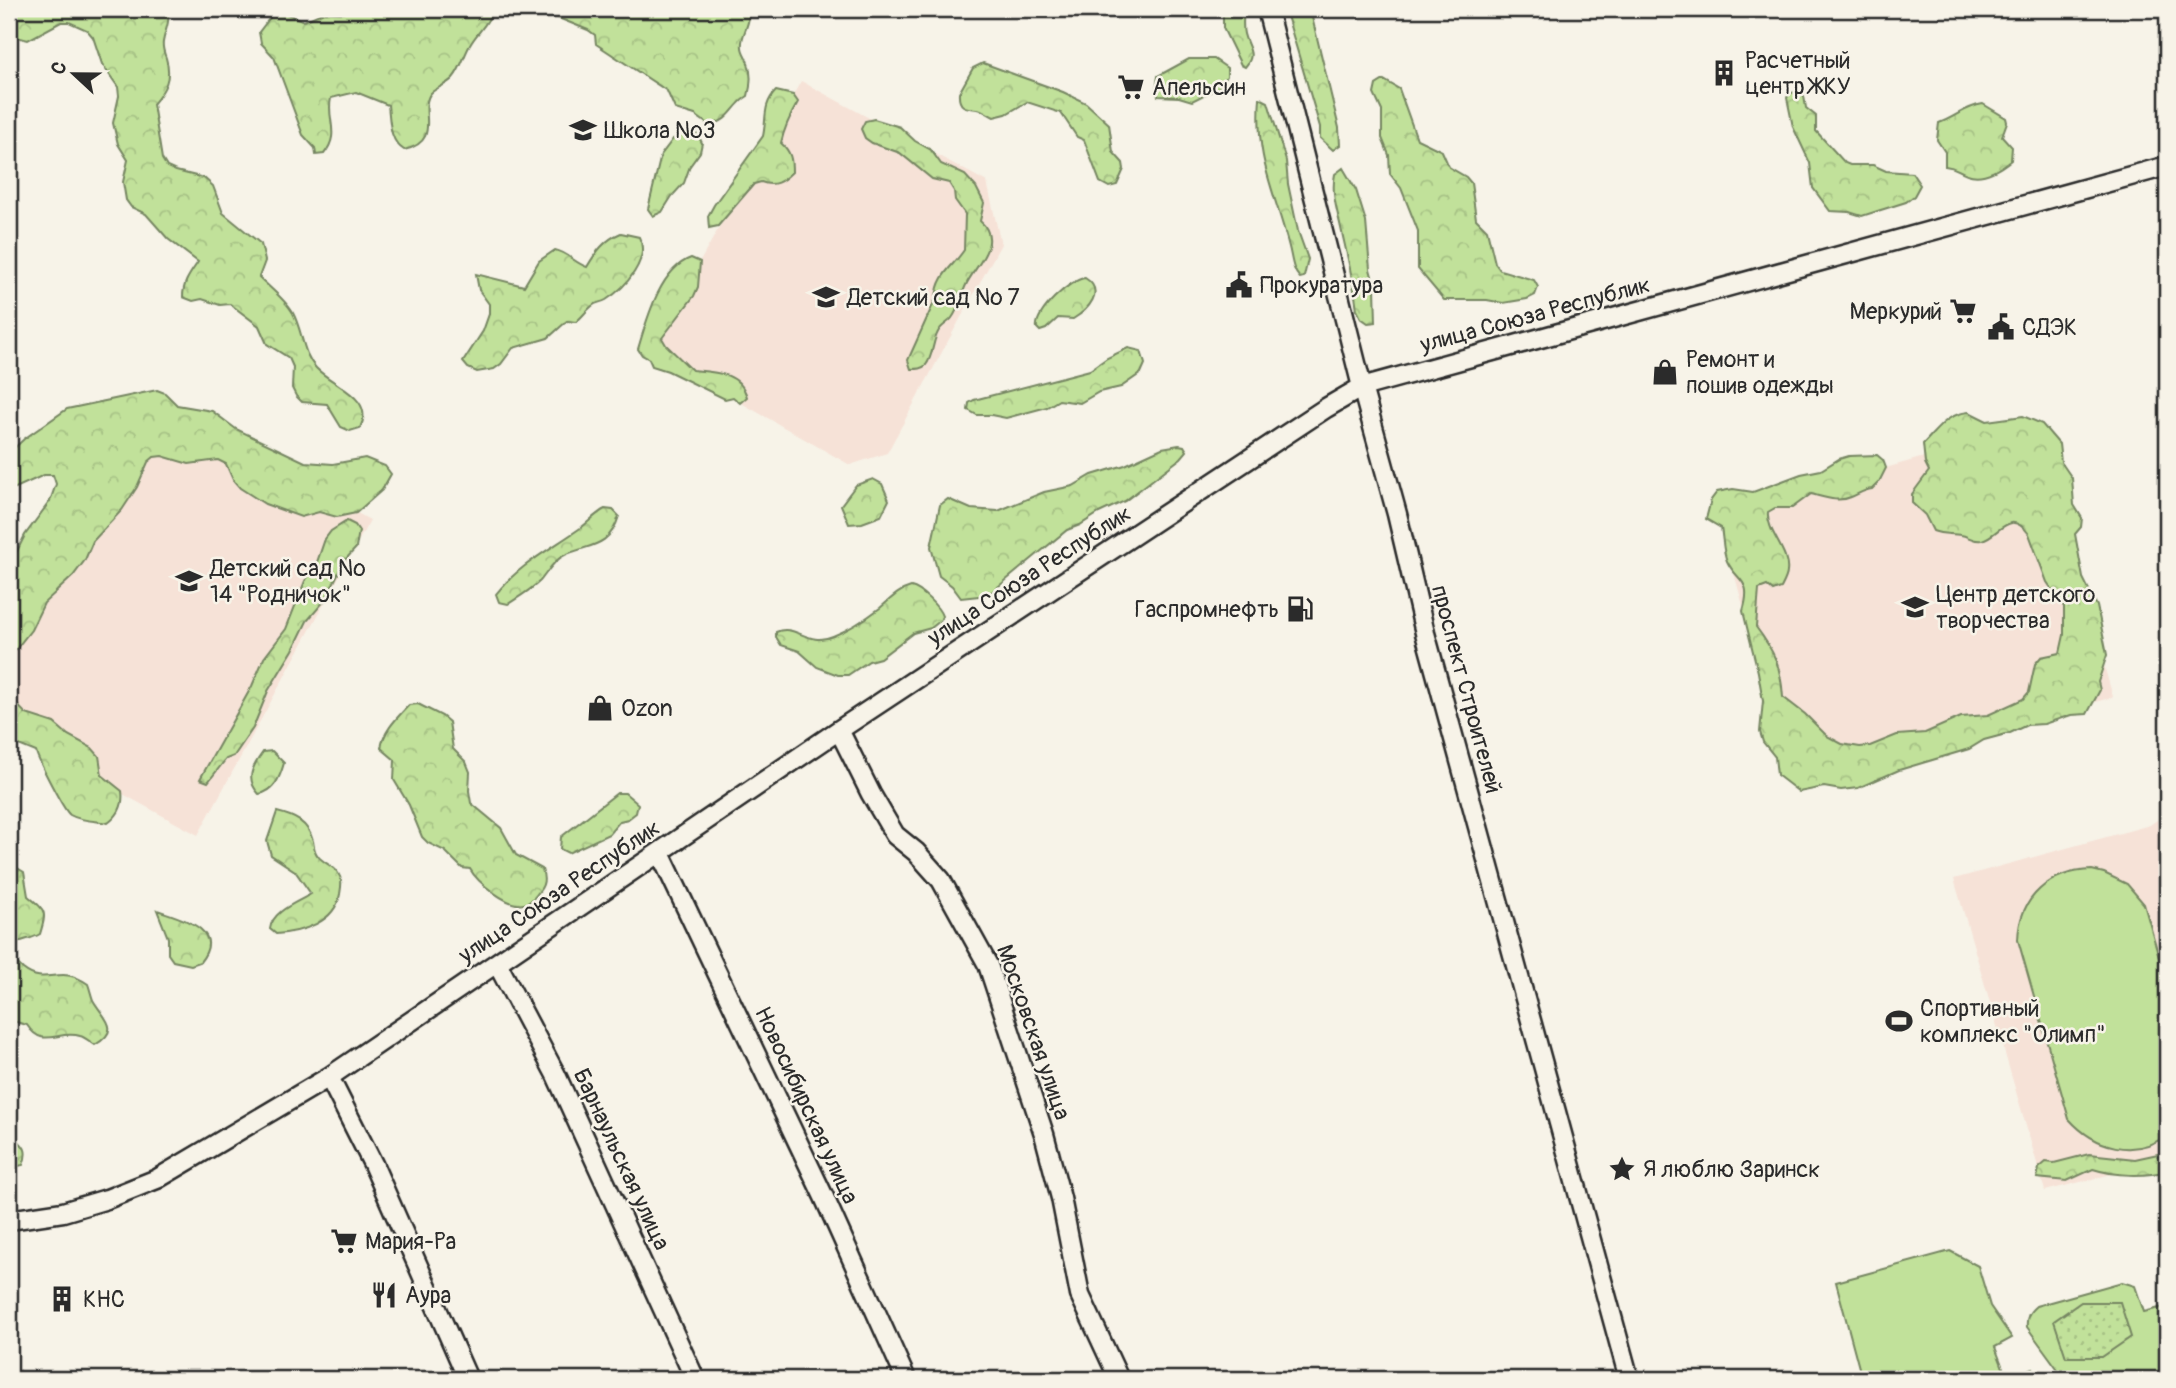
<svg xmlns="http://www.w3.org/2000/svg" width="2176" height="1388" font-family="Pangolin,sans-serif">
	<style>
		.built { fill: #f6e2d7 }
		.grass { fill: #c1e19a; stroke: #768662; stroke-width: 2 }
		.forest { fill: url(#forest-crowns); stroke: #768662; stroke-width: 2 }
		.park { fill: url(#park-dots); stroke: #768662; stroke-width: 2 }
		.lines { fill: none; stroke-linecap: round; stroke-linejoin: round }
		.minor-casing { stroke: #2b2b2b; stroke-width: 23 }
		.minor { stroke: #f7f3e8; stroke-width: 18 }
		.labels { text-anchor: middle; stroke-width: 5; stroke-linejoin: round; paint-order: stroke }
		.poi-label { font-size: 23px; fill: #2b2b2b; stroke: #f7f3e8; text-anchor: start }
		.street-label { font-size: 23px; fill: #2b2b2b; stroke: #f7f3e8 }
	</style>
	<defs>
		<pattern id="forest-crowns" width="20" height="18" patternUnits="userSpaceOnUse" patternTransform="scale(1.75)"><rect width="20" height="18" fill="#c1e19a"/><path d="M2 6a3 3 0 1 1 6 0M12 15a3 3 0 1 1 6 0" fill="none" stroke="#a6c185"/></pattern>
		<pattern id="park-dots" width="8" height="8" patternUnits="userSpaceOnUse" patternTransform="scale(1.75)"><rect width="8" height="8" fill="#c1e19a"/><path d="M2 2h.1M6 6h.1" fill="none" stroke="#a6c185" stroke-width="1.8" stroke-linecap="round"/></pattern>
	</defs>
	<rect width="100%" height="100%" fill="#f7f3e8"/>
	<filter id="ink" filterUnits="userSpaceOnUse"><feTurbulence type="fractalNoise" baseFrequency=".0143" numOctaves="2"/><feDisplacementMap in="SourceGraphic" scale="14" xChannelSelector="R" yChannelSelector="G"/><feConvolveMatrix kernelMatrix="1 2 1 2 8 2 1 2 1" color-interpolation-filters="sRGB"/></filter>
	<g filter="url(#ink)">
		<!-- built -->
		<path class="built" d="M801,81L987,182L1001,244L887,453L850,465L650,351Z
			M142,396L370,520L198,835L9,732V641Z
			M2036,425L2113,697L1794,788L1718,516Z
			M2167,813V1160L2045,1191L1954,879L2150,825Z"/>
		<!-- grass -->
		<path class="grass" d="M2092,870L2104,873L2127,884L2144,904L2167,985V1135C2134,1159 2095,1148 2069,1119L2018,940C2019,897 2050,871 2092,870Z
			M1950,1251L1978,1266L1990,1306L2012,1338L1995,1347L2007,1378L2033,1368L2041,1379H1862L1836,1282Z
			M2122,1282L2135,1286L2144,1312L2167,1306V1379H2065L2027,1327C2026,1317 2029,1312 2036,1306Z"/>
		<!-- forest -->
		<path class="forest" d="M26,9H167C171,21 165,30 163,42C162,48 164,53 166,58C172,78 165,90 153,104L162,159L167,167L176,171L204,178L213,186L223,213L261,244L265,261L259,277C270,288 286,300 293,313C303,332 302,353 316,368C333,386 376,398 360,428L350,431L341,427L327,404L302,402L296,396L292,388L293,367L289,358L267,344L259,326L230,304L220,305L202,299L193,301L183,297C183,282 190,274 198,262L168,239L146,214L131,207L126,200L123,182L128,160L118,144L113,123L119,96L118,87L102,64L93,37L87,30L69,22H61L28,40L9,35V12Z
			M351,9H493C489,24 477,32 470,45C464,55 461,69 453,78C447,85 437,87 431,93C417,109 444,141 404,150C389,141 390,121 388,105L356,92L331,98C326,120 341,133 324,154L316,155L315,148L303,135L274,57L261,43L259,32L272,15L280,11L304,21L324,12L344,13Z
			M536,9H748C752,25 740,34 742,47C742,52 747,58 748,63C752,74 751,85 748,96C731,106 732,121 709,125L695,115L675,109L667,91L596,44L595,35L588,30Z
			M1220,9H1243C1244,17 1242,26 1244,34C1247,47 1257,54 1245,67L1241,65L1223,28V14Z
			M1285,9H1310L1339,128L1340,145L1333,150L1320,138V127Z
			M1189,59H1214L1227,68V76L1220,87L1192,101L1179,97L1158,96L1156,91L1158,76Z
			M983,63L1063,92L1086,103L1109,124L1113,152L1123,163L1124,169L1117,185L1109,187L1100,182L1084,140L1077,137L1061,113L1027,102L1006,114L994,117C989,115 983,110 978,109C966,108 958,108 959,93L973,68Z
			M1384,80L1399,89L1417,139L1442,151L1449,167L1466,177L1471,183L1476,219L1487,230L1495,263L1500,270L1534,280L1538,287L1535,295L1527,299L1503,303L1487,300H1444L1418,269V231L1401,188L1390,174L1389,155L1382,138V111L1374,94L1376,85Z
			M776,91L793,95L798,102C791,114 784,129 781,143C791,152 792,159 792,172C782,182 774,187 761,182L754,184L718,226L709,228L708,216L714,205L763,136C767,119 762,105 776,91Z
			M1797,91L1804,96L1806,108L1816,116V131L1845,163L1850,165H1873L1886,171L1912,173L1920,185L1914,196L1906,202L1862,216L1849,212L1830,211L1813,188L1810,163L1793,127L1787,98L1789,94Z
			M1260,98L1268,102L1286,161L1288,184L1298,231L1308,259L1304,277L1300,278C1292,270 1292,258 1289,247C1275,191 1255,160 1260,98Z
			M1983,104L2006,118L2007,122L2002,136L2012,147L2011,160C2000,169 1983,180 1967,174C1958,171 1956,167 1945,166V152L1937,140L1939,123C1956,117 1964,107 1983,104Z
			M874,119L900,127L915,141L931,150L941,164L965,175L976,187L984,203L980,221C1003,241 977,264 967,283C961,294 959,309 952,318C949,322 943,325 940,329C932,339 934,355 926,365C922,369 917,369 911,369L908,360L936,298C938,274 952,268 964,250L965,214L955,200L954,191L949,183L932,179L900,153L872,143L865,138L861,129L865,121Z
			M689,131L698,135L702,143L700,152L690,166L684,183L672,196L662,212L653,216L648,209L661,155L673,139Z
			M1343,168L1356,190L1366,222L1370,269L1375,287L1376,322L1368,323L1361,318L1357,310C1354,283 1347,255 1341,228C1337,210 1331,193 1335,174Z
			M621,233L639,237C651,259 625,288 606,300C601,303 596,302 592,306C586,311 582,317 576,322L567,321L548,338L513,348L501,364L494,369L477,372L468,368L463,362L483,331L489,314V304L479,290L476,274L524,286L539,261L555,250C568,253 575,263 587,267C596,252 604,240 621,233Z
			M691,258L700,262L698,287L694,296L662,338L666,345L692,370C715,372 740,372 747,397L740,403L733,397L725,399L668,371L652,366L649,359L642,355L638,349C647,319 660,269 691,258Z
			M1085,278C1106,291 1088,310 1073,319L1058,318L1046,329L1040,331L1037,328C1034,313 1070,279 1085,278Z
			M1128,348L1141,351L1145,364L1141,373L1121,387L1099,392L1080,403L1059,400L1047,407L1006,418L991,415H977L968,410L969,403L974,400L1090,370L1107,358Z
			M157,390L165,393L177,405L212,411L236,429L305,462L333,464L365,458L385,466L391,474L382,490L356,513L337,517L319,512L301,517L265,504L240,488L233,480L226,464L218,460L189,464L162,456L154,457L148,462L137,487L122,510L93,541L85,560L73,576L44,603L31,630L9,658V567L25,535L50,501L56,484L53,475H44L9,491V453L24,439L67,409Z
			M1969,412L1987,421L2023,416L2042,424L2059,444L2061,462L2072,478L2074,505L2082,518L2081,527L2075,534L2083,578L2097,606L2107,655L2098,682L2100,690L2087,714L2071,715L2044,724L2027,725L2010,733L1984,740L1969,749L1899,770L1858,788L1841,790L1824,787L1799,792L1777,775L1775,757L1763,742L1760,732L1763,701L1758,672L1743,611C1753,578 1737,583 1727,561C1723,552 1723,538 1721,528L1706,519L1711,500L1717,492L1733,489L1753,492L1801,474L1821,470L1839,459L1849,456L1877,455L1883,460L1886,468L1879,482L1872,489C1863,490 1859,494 1851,497C1838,503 1824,497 1811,494L1792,508H1775L1768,512C1766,532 1790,551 1787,572C1787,577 1783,584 1781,588L1773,591L1767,586L1759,589L1756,627C1774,651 1781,666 1783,697L1805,714L1827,736L1842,744L1860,747L1870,746L1897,735L1925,733L1961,717L1988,715L2023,699L2029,692L2035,664L2041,657L2060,653L2064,635V607L2047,582L2029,534C2009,508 2000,535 1982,540C1974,542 1968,536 1961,535C1951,533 1943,535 1933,531L1925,515L1912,503V494L1929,471L1925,463L1923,444C1938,429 1946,414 1969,412Z
			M1179,445L1184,446L1187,451L1181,458L1125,501L1099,513L1080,525L1067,530L988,595L961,598L952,586L939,576L931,547L940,505L948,499L971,509L998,511L1044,492L1073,486L1092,475L1125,465L1162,448Z
			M873,479L882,484L889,500L881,516L862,523L849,524L841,505L856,485Z
			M605,509L613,510L619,516C609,550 586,544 563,556C553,561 547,573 540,581C531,590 519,597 508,604L499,602L496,594C519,565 549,550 579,529C588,523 595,514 605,509Z
			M347,521L355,525L359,531L356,548L344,561L326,599L307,621L293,650L268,691L253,728L234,756L226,759L208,782L200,779L252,686L264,658L286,629L305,581L316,565L325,539L331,531Z
			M911,587C921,589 939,607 942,616L940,621L931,628L913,633L880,658L869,661L848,675H838L817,667L799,651L781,645L776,637V632C795,623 808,647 833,636C848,630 867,618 880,608C891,599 897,591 911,587Z
			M9,696L26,714L54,723L68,735L92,748L99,756L102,775L122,791C124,805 119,815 108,823C97,821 80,821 70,815C64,811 39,762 36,752L9,741Z
			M418,704L442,716L449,722L453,749L466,762L470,772L469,791L471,803L501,828L516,855L542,869C545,879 545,885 537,894C534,898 530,903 524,904C509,908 477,882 470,869L462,868L445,851L428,843L422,837L409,805L394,780L395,760L381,748C384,730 397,718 409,705Z
			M272,751L284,763C280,777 275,791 259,794C245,779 252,767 263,752Z
			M617,793H625L638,804L636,813L628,819L620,821L609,834L568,853L560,849L561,837Z
			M277,812C294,816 308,822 313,841C314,846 314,852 318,856C323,863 334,866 338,873C343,880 341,887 340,894C335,923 302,932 276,934L270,929C272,911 296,903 311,894L295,871L271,855L267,841Z
			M9,863L24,872L28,896C46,911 47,911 40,934C27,942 17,937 9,952C12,960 17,963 23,969C47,988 59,963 88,984C90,989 91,995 93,1000C103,1018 123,1029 95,1045C90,1042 85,1037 80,1036C59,1029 43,1050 27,1025L9,1020Z
			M157,910C180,918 227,929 200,962L191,965L173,961L168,954V938Z
			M9,1103C19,1113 12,1118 13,1130C15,1146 32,1142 23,1165L9,1168Z
			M2167,1152V1171C2145,1177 2115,1176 2093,1169L2067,1181L2037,1178L2039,1168L2046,1162L2054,1163L2089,1154L2135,1159Z"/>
		<!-- park -->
		<path class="park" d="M2081,1302H2120L2131,1337L2102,1357H2066L2054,1321Z"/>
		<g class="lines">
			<!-- minor casing -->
			<g class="minor-casing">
				<path id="minor" d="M1267,9L1362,387L1397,514L1425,633L1629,1379
					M839,730L871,794L895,835L916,852L941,880L988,965L1044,1134L1061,1198L1080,1295L1119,1379
					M660,853L824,1197L906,1379
					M497,963L556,1075L695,1379
					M329,1077L373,1164L468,1379
					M9,1220L63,1212L107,1199L157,1179L329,1077L839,730L1326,408L1362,387L2167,166"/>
			</g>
			<!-- minor -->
			<use href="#minor" class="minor"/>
		</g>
	</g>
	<!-- icons -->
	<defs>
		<g id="building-bare" transform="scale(2.1)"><path d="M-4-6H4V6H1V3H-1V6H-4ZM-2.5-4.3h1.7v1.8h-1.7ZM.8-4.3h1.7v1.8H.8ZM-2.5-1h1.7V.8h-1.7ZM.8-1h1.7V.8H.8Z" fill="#2b2b2b" stroke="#f7f3e8" stroke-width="2.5" paint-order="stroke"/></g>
		<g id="supermarket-bare" transform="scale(2.1)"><path d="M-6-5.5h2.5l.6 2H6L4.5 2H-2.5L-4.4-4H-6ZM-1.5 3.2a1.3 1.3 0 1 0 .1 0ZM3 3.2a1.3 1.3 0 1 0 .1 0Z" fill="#2b2b2b" stroke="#f7f3e8" stroke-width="2.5" paint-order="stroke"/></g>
		<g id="school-bare" transform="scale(2.1)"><path d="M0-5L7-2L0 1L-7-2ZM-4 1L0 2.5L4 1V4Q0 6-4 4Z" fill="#2b2b2b" stroke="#f7f3e8" stroke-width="2.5" paint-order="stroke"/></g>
		<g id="civic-bare" transform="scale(2.1)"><path d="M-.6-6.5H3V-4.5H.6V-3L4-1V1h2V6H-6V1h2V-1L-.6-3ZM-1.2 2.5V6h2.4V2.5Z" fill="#2b2b2b" stroke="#f7f3e8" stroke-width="2.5" paint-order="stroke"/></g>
		<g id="shop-bare" transform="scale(2.1)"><path d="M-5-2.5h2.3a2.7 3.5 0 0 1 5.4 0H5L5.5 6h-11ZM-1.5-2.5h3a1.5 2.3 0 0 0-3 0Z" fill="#2b2b2b" stroke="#f7f3e8" stroke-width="2.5" paint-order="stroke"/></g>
		<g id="fuel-bare" transform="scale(2.1)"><path d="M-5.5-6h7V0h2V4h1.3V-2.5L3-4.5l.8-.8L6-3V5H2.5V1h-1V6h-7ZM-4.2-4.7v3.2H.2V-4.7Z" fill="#2b2b2b" stroke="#f7f3e8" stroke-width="2.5" paint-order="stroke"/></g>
		<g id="stadium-bare" transform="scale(2.1)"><path d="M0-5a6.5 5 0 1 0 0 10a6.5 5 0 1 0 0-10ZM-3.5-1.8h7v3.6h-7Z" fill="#2b2b2b" stroke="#f7f3e8" stroke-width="2.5" paint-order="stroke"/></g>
		<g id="sight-bare" transform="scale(2.1)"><path d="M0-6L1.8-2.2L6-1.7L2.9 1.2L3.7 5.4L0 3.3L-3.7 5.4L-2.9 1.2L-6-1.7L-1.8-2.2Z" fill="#2b2b2b" stroke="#f7f3e8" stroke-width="2.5" paint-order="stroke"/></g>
		<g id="restaurant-bare" transform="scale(2.1)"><path d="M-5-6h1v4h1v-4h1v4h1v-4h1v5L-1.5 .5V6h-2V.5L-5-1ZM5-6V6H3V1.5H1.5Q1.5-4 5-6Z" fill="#2b2b2b" stroke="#f7f3e8" stroke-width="2.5" paint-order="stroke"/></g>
	</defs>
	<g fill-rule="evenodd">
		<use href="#building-bare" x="1724" y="73"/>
		<use href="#supermarket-bare" x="1131" y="87"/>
		<use href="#school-bare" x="583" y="130"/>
		<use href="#civic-bare" x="1239" y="285"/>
		<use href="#school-bare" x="826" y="297"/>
		<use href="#supermarket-bare" x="1963" y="311"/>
		<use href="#civic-bare" x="2001" y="327"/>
		<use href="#shop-bare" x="1665" y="372"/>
		<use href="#school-bare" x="189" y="581"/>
		<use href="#school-bare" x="1915" y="607"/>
		<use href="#fuel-bare" x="1300" y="609"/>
		<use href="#shop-bare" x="600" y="708"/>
		<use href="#stadium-bare" x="1899" y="1021"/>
		<use href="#sight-bare" x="1622" y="1169"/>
		<use href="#supermarket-bare" x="344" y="1241"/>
		<use href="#restaurant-bare" x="384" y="1295"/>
		<use href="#building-bare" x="62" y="1299"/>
	</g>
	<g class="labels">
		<!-- poi labels -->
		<g class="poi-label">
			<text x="1745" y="68">Расчетный<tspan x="1745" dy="26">центр ЖКУ</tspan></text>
			<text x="1152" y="95">Апельсин</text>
			<text x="604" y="138">Школа №3</text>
			<text x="1260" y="293">Прокуратура</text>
			<text x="847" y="305">Детский сад № 7</text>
			<text x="1942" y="319" text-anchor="end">Меркурий</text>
			<text x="2022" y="335">СДЭК</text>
			<text x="1686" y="367">Ремонт и<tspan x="1686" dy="26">пошив одежды</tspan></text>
			<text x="210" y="576">Детский сад №<tspan x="210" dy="26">14 "Родничок"</tspan></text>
			<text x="1936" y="602">Центр детского<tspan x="1936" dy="26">творчества</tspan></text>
			<text x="1279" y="617" text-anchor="end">Гаспромнефть</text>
			<text x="621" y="716">Ozon</text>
			<text x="1920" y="1016">Спортивный<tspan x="1920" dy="26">комплекс "Олимп"</tspan></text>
			<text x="1643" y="1177">Я люблю Заринск</text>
			<text x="365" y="1249">Мария-Ра</text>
			<text x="405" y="1303">Аура</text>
			<text x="83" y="1307">КНС</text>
		</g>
		<!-- street labels -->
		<g class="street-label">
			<text transform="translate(1535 314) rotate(-15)" y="8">улица Союза Республик</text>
			<text transform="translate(1029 575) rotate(-33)" y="8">улица Союза Республик</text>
			<text transform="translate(1467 689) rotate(75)" y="8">проспект Строителей</text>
			<text transform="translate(559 891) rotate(-34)" y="8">улица Союза Республик</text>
			<text transform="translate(1034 1032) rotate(71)" y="8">Московская улица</text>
			<text transform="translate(807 1105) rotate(65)" y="8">Новосибирская улица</text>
			<text transform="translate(622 1159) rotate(65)" y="8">Барнаульская улица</text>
		</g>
	</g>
	<!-- margin -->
	<rect width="2176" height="1388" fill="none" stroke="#f7f3e8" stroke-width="35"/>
	<rect x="18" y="18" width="2141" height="1353" fill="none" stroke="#2b2b2b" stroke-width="2.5" filter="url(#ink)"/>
	<!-- north arrow -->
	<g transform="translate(74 74) rotate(292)" stroke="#f7f3e8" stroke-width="5" paint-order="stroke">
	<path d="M0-5L12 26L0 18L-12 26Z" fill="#2b2b2b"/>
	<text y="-10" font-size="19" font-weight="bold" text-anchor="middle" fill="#2b2b2b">С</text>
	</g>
</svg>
